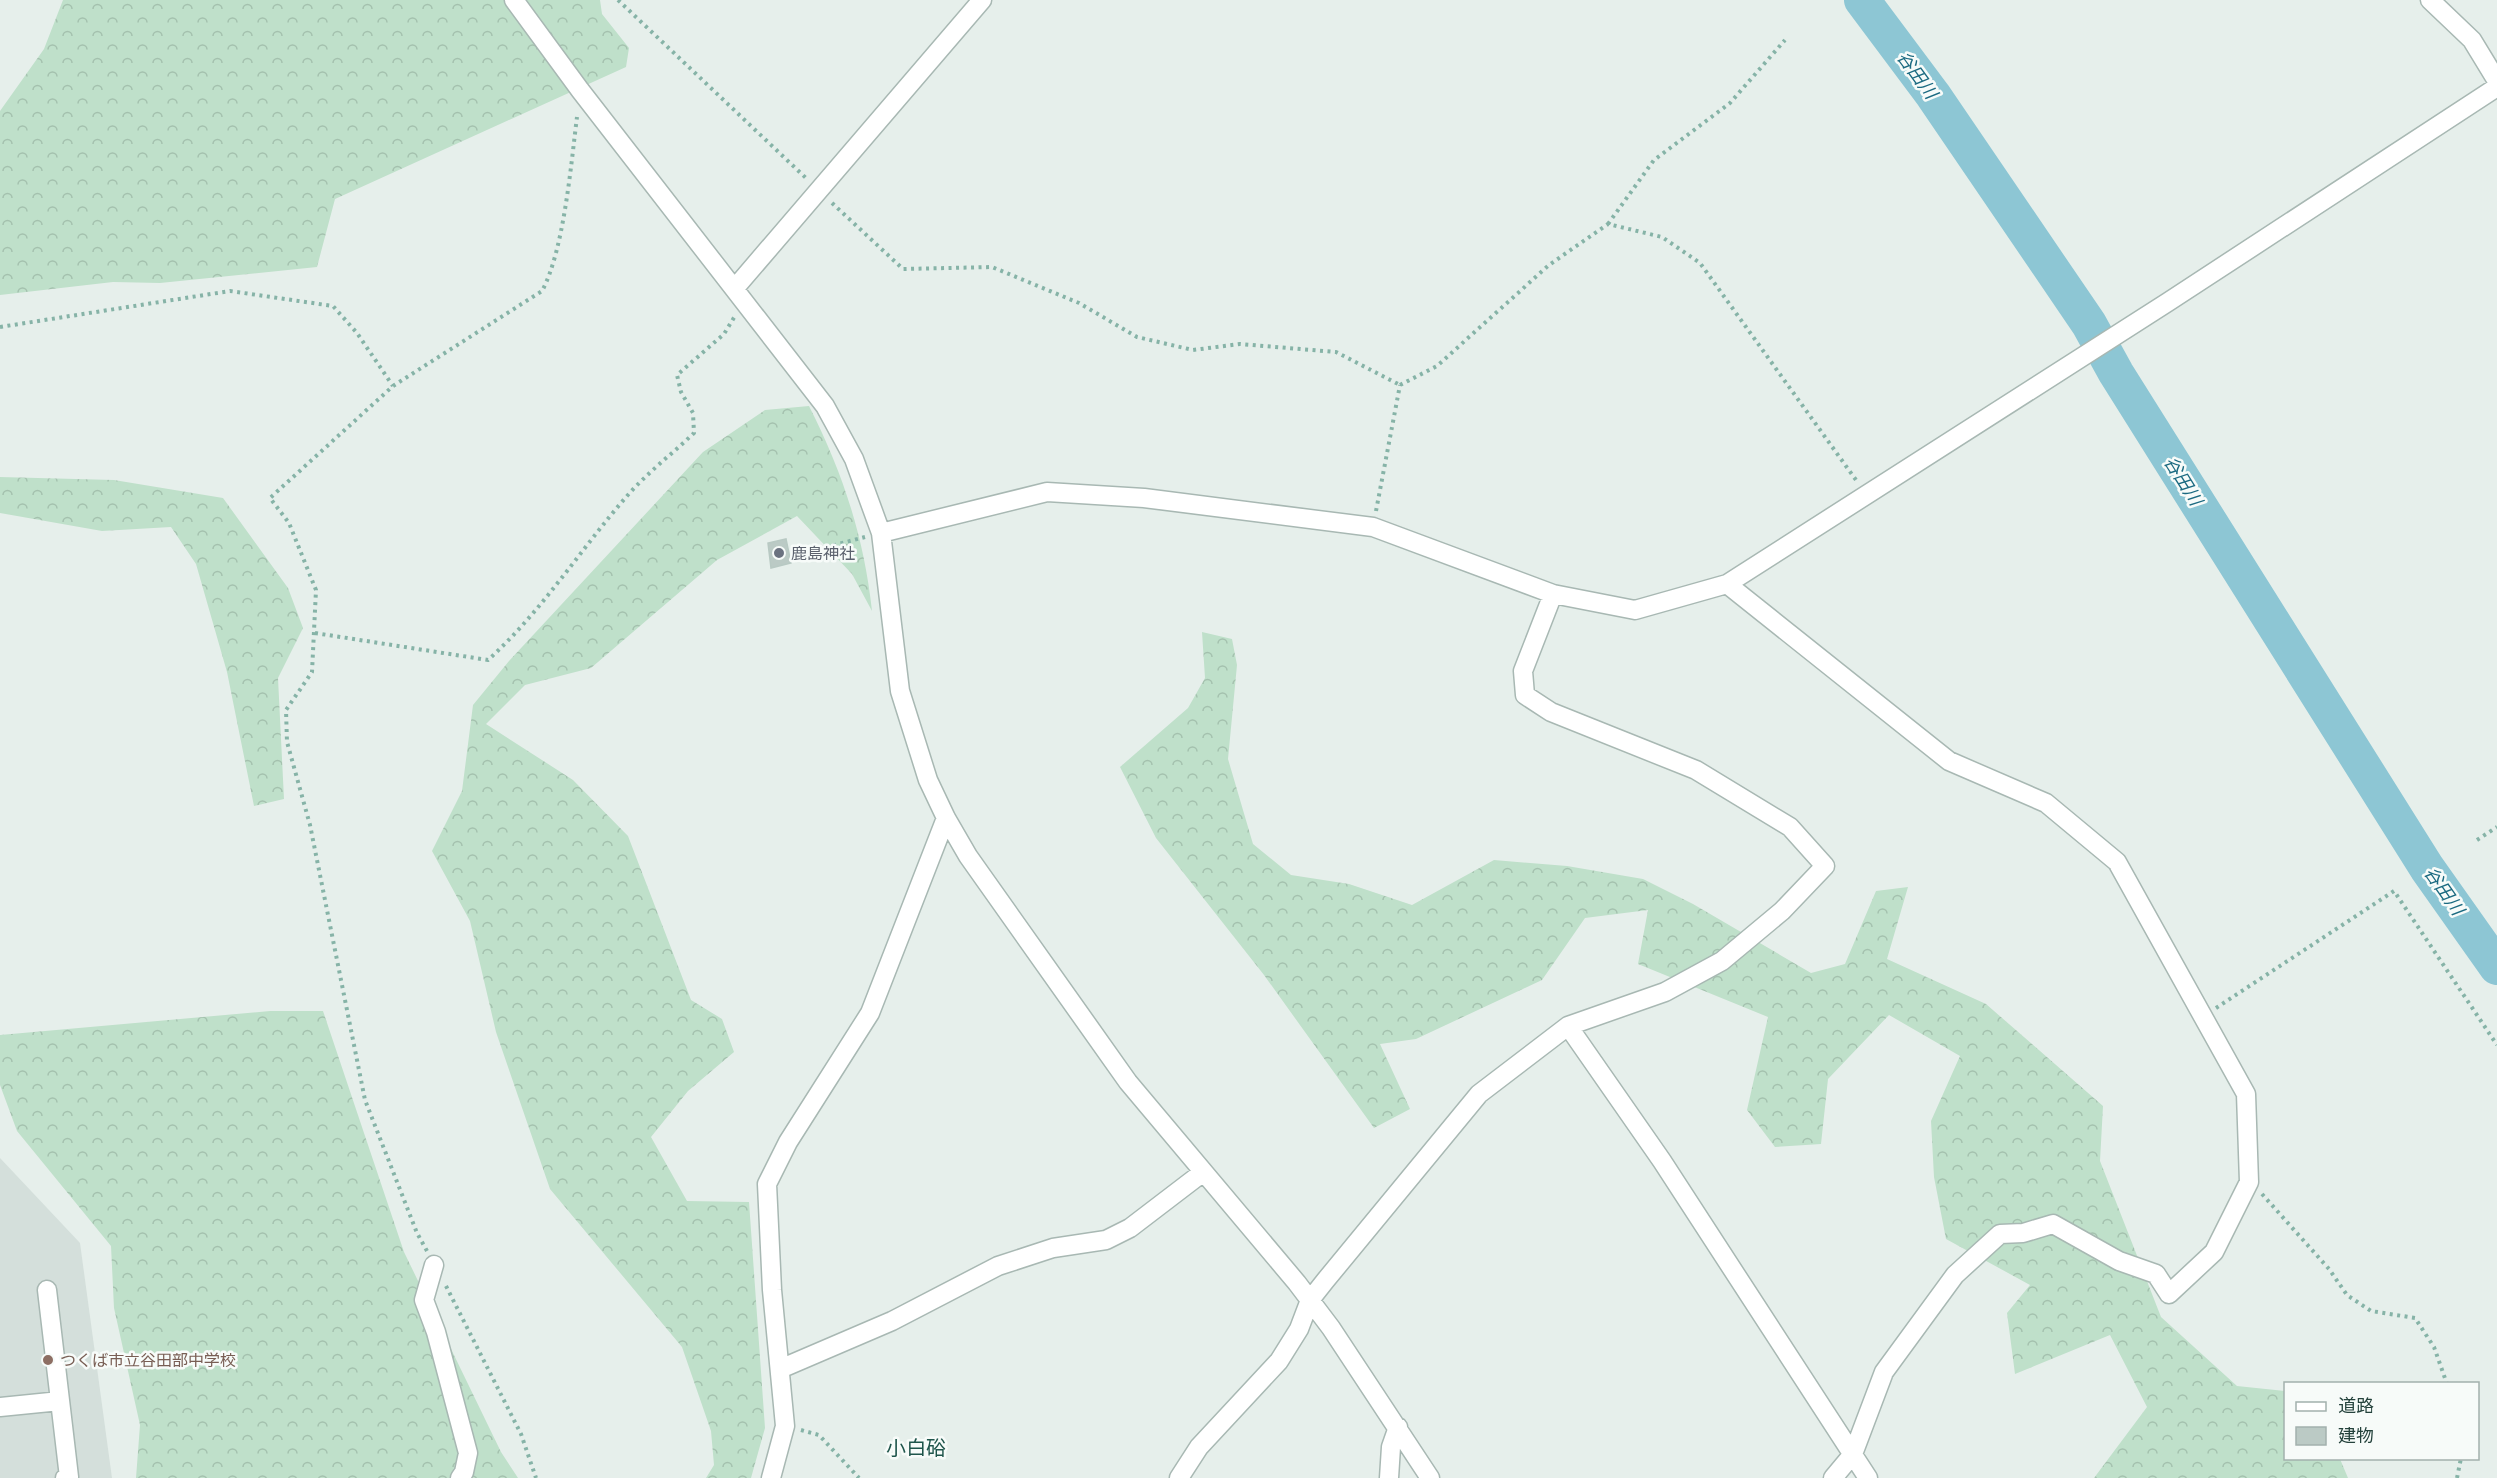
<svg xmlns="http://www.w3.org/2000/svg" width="2497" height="1478" font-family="Lato,'Noto Sans JP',sans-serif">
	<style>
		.built { fill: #d4dfdb }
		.forest { fill: url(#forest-crowns) }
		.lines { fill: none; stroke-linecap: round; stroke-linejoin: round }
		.river { stroke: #8dc6d4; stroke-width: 36 }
		.building { fill: #bbcac5; stroke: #b8c9c3; stroke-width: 1.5 }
		.minor-casing { stroke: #a8b8b3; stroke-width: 21 }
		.path { stroke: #86b3a7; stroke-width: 4; stroke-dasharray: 3 4.5; stroke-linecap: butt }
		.minor { stroke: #fff; stroke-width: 18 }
		.worship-dot { fill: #6b7280; stroke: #f7fbf9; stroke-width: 2 }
		.education-dot { fill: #8d6e63; stroke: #f7fbf9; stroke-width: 2 }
		.labels { text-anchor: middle; stroke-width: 5; stroke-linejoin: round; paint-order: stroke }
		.worship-label { font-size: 16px; fill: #5b616d; stroke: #f7fbf9; text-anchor: start }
		.education-label { font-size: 16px; fill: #785e54; stroke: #f7fbf9; text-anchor: start }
		.water-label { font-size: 18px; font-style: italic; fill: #1b6a81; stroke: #f7fbf9 }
		.quarter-label { font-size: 20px; fill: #1f554b; stroke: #f7fbf9 }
	</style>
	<defs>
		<pattern id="forest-crowns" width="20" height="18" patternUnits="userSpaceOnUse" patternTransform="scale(1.5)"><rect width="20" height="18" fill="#bfe0ca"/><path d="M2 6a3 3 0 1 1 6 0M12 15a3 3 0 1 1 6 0" fill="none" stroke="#a4c1ae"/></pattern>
	</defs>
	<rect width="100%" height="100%" fill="#e6efeb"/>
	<!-- built -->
	<path class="built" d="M0,1158L80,1243L112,1478H0Z"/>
	<!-- forest -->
	<path class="forest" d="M63,0H600L602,14L629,48L626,67L335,199L317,267L160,283L113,282L0,295V111L44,49Z
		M809,406C843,473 864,537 872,611L852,574L797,516L717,560L591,668L525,685L486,724L573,780L628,836L691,1000L722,1019L734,1052L688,1091L651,1137L687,1201L749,1202L765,1428L751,1478H706L714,1465L711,1431L682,1347L550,1189L496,1032L470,921L432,851L462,791L473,705L509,661L703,452L765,410Z
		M0,477L114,480L223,498L288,588L303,628L278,678L284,799L254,806L227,672L196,564L171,527L102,531L0,513Z
		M1202,632L1232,639L1237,665L1228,759L1253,844L1291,875L1349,884L1412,905L1494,860L1567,866L1643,879L1693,904L1811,973L1845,964L1876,891L1908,887L1887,959L1986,1004L2103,1106L2100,1161L2161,1317L2237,1386L2285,1391L2286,1458L2340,1459L2348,1478H2094L2147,1407L2110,1335L2015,1374L2007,1313L2030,1285L1946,1239L1934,1177L1931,1121L1960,1056L1889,1015L1828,1079L1821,1144L1775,1147L1747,1110L1768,1017L1638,964L1648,910L1585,918L1542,980L1416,1039L1380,1044L1410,1109L1374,1128L1264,975L1156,838L1120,767L1188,708L1205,678Z
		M270,1011H323L404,1252L501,1452L518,1478H136L140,1425L114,1308L111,1246L17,1131L0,1085V1035Z"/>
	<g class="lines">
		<!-- river -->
		<path class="river" d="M1862,0L1933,95L2089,324L2116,373L2427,868L2497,967"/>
	</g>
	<!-- building -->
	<path class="building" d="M786,539L791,563L771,568L768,543Z"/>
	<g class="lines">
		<!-- minor casing -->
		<g class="minor-casing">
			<path id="minor" d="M514,0L580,90L825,406L854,459L881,533L900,691L928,780L946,818L968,856L1128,1082L1297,1283L1331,1328L1430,1478
				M2430,0L2472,40L2497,81
				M735,288L982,0
				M881,533L1047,492L1144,498L1373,527L1553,594L1635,610L1727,584L2168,302L2497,87
				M1727,584L1949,761L2046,803L2117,862L2246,1094L2249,1182L2214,1252L2169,1294L2156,1274L2119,1261L2053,1224L2023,1233L2000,1234L1955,1275L1884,1372L1853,1454L1833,1478
				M1568,1026L1662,1161L1868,1478
				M434,1265L424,1300L436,1332L468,1453L464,1472L460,1478
				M47,1290L69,1477L65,1478
				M780,1369L892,1321L998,1266L1053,1248L1106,1240L1130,1228L1202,1173
				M0,1407L60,1401
				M771,1478L785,1426L772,1290L767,1184L788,1142L870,1013L946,818
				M1179,1478L1199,1447L1279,1361L1299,1329L1310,1300L1325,1281L1479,1094L1568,1026L1665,992L1722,961L1782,911L1825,866L1790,827L1696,770L1551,712L1525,695L1523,671L1553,594
				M1389,1478L1391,1447L1398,1427"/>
		</g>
		<!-- path -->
		<path class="path" d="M618,0L807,179
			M832,203L903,269L992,267L1079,303L1137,337L1193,350L1240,344L1336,352L1400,385
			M1608,224L1654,160L1730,103L1785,40
			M0,327L230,291L333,306L357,333L393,386
			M1400,385L1437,366L1549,265L1608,224L1662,237L1700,263L1856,480
			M1376,511L1400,385
			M797,555L865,537
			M315,633L488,660C542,611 580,550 627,496C647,473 672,454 694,433L693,413L681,392L677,375L724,334L735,316
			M2477,840L2497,827
			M2216,1008L2394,891L2497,1045
			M2262,1194L2329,1269L2347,1295L2371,1311L2415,1318L2434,1347L2447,1384
			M427,1251L417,1233L365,1100L310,825L287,742L286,710L312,672L316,590L289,523L270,498L393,386L542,291C564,250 571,164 577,117
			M446,1286L521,1434L536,1478
			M801,1430L819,1435L859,1478
			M2457,1478L2461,1458"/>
		<!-- minor -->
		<use href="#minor" class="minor"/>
	</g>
	<!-- markers -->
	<circle class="worship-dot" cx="779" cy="553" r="6"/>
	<circle class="education-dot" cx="48" cy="1360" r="6"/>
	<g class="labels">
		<!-- worship labels -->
		<g class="worship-label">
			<text x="791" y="559">鹿島神社</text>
		</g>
		<!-- education labels -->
		<g class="education-label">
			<text x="60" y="1366">つくば市立谷田部中学校</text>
		</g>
		<!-- water labels -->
		<g class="water-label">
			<text transform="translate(1917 75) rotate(54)" y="6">谷田川</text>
			<text transform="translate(2183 481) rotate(58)" y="6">谷田川</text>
			<text transform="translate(2444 891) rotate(55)" y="6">谷田川</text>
		</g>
		<!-- quarter labels -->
		<g class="quarter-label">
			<text x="916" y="1455">小白硲</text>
		</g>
	</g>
	<!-- legend -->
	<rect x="2284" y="1382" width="195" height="78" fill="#f7fbf9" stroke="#a3b1ad" stroke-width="1.5"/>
	<rect x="2296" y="1402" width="30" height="9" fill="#ffffff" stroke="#a3b1ad" stroke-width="1.5"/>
	<text x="2338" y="1412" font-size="18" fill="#24423c">道路</text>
	<rect x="2296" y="1427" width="30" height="18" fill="#bbcac5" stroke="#a3b1ad" stroke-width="1.5"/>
	<text x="2338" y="1442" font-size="18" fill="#24423c">建物</text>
</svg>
